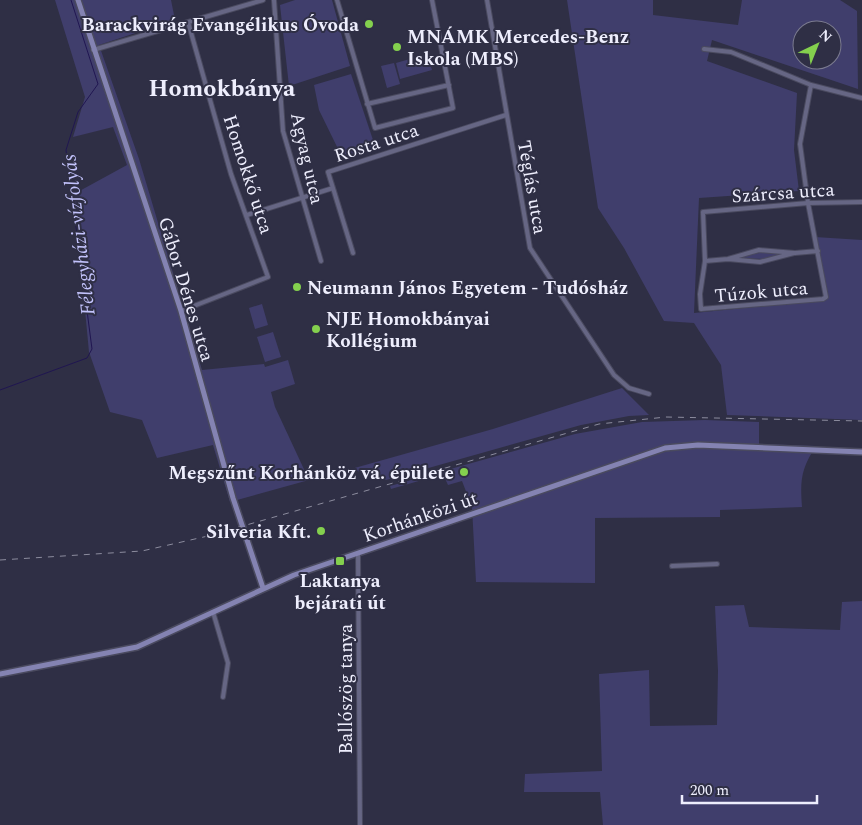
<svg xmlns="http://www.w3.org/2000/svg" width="862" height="825" font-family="Spectral,serif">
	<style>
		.green { fill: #403e6c; fill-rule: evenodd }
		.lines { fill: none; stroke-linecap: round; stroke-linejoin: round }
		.stream { stroke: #201651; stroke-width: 1 }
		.street-casing { stroke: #4a4a5f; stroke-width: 6 }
		.secondary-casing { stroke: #4a4a5f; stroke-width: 8 }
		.street { stroke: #666684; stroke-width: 4 }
		.secondary { stroke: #8483b2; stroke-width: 5 }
		.rail { stroke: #8c8c9e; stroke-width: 1; stroke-dasharray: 6 6; stroke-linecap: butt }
		.poi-dot { fill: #84d04e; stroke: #2f2f45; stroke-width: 2 }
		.labels { text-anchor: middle; stroke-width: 4; stroke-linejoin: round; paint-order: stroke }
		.poi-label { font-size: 19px; font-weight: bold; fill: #eeeefd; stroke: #2f2f45; text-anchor: end }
		.street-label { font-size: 19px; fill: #eeeefd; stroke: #2f2f45 }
		.water-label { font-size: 20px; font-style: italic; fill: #c3c3fc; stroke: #2f2f45 }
		.district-label { font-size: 24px; font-weight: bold; fill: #eeeefd; stroke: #2f2f45 }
	</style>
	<rect width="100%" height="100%" fill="#2f2f45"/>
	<!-- green -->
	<path class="green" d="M55,0H171L175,20L99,45L139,159L202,370L264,364L265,367L288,360L295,384L271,392L275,407L309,480L230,502L213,445L157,458L142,420L110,412L89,352L74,194L127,165L113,127L73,137L85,97Z
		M295,0H332L350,66L289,86L280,5Z
		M567,0H653V15L738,25L742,0H840L857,11L858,89L712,40L707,61L797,93L794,150L799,191L699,198L694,313L824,300L815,237L862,240V420L727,415L721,365L694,323L664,321L624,248L598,208ZM802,30H832V60H802Z
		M427,54L432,70L400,79L396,63Z
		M394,63L400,84L387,88L381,66Z
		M351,74L375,146L342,157L319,110L314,85Z
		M765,252L784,254L765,259L737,258L739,256Z
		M262,304L268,325L255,329L249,308Z
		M273,332L281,357L265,362L257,337Z
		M622,388L649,415L629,416L581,425L386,480L351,469L493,429Z
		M705,420L759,422V444L816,446C801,469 800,480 802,507L720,510V517L595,518V583L476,582L472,507L462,481L448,485L443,474L391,489L390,486L575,434L642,422Z
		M862,601V825H603L600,792H524L525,774L602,771L599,674L649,670L650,726L717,725L718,671L715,606L744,605L749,627L840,630L842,602Z"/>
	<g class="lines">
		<!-- stream -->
		<path class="stream" d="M0,390L87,358L92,349L66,150L78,112L98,84L71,0"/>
		<!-- street casing -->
		<g class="street-casing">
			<path id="street" d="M274,0L283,131L321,261
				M337,0L375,128L453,108L432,0
				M487,0L530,248L614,375L629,388L649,394
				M704,49L731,52L811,85L862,98
				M93,50L263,0
				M811,85L800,144L808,203L826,297L823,299L701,309L700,294L705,261L703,212L808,203L862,202
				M367,104L449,85
				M333,188L353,253
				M247,215L333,188L328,172L506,115
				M728,259L760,262L794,253
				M705,261L728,259L759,250L795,253L818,251
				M181,311L268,277L231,174L188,22
				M358,553L360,825
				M672,566L717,564
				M213,612L228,663L223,697"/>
		</g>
		<!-- secondary casing -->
		<g class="secondary-casing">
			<path id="secondary" d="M78,0L181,311L233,498L263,588
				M0,674L137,647L294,575L665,448L698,445L862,452"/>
		</g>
		<!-- street -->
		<use href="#street" class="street"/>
		<!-- secondary -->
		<use href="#secondary" class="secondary"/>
		<!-- rail -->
		<path class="rail" d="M0,560L142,551L208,536L599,424L666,417L862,421"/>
	</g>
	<!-- markers -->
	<g class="poi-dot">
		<circle cx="369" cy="24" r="5"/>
		<circle cx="397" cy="47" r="5"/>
		<circle cx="297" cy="287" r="5"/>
		<circle cx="316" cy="329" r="5"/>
		<circle cx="464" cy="472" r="5"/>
		<circle cx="321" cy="531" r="5"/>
		<rect x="335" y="556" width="10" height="10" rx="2.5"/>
	</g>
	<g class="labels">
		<!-- poi labels -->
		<g class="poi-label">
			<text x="359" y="31">Barackvirág Evangélikus Óvoda</text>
			<text x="407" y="43" text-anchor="start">MNÁMK Mercedes-Benz<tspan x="407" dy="22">Iskola (MBS)</tspan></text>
			<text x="307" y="294" text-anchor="start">Neumann János Egyetem - Tudósház</text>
			<text x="326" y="325" text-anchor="start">NJE Homokbányai<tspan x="326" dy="22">Kollégium</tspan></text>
			<text x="454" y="479">Megszűnt Korhánköz vá. épülete</text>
			<text x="311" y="538">Silveria Kft.</text>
			<text x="340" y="587" text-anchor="middle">Laktanya<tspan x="340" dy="22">bejárati út</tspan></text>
		</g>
		<!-- street labels -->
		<g class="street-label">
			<text transform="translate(376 142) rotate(-18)" y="7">Rosta utca</text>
			<text transform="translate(308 158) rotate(77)" y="7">Agyag utca</text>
			<text transform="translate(249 174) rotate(72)" y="7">Homokkő utca</text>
			<text transform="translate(533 187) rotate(80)" y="7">Téglás utca</text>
			<text transform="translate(783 192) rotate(-4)" y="7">Szárcsa utca</text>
			<text transform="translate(187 289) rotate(73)" y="7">Gábor Dénes utca</text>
			<text transform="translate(761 291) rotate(-5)" y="7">Túzok utca</text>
			<text transform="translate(420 516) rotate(-19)" y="7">Korhánközi út</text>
			<text transform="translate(345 689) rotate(-90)" y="7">Ballószög tanya</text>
		</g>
		<!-- water labels -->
		<g class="water-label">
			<text transform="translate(78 235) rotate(-97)" y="7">Félegyházi-vízfolyás</text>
		</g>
		<!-- district labels -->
		<g class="district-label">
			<text x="222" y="96">Homokbánya</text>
		</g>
	</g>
	<!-- north arrow -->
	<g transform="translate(817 45) rotate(43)"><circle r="24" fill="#2f2f45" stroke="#7b7b8f"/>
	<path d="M0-4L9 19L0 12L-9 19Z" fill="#84d04e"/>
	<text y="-8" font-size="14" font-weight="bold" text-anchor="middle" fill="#eeeefd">N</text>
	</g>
	<!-- scale -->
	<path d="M682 795v8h135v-8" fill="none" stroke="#eeeefd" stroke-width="2.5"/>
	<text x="690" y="795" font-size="15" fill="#eeeefd" stroke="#2f2f45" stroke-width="4" paint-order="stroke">200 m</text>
</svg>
